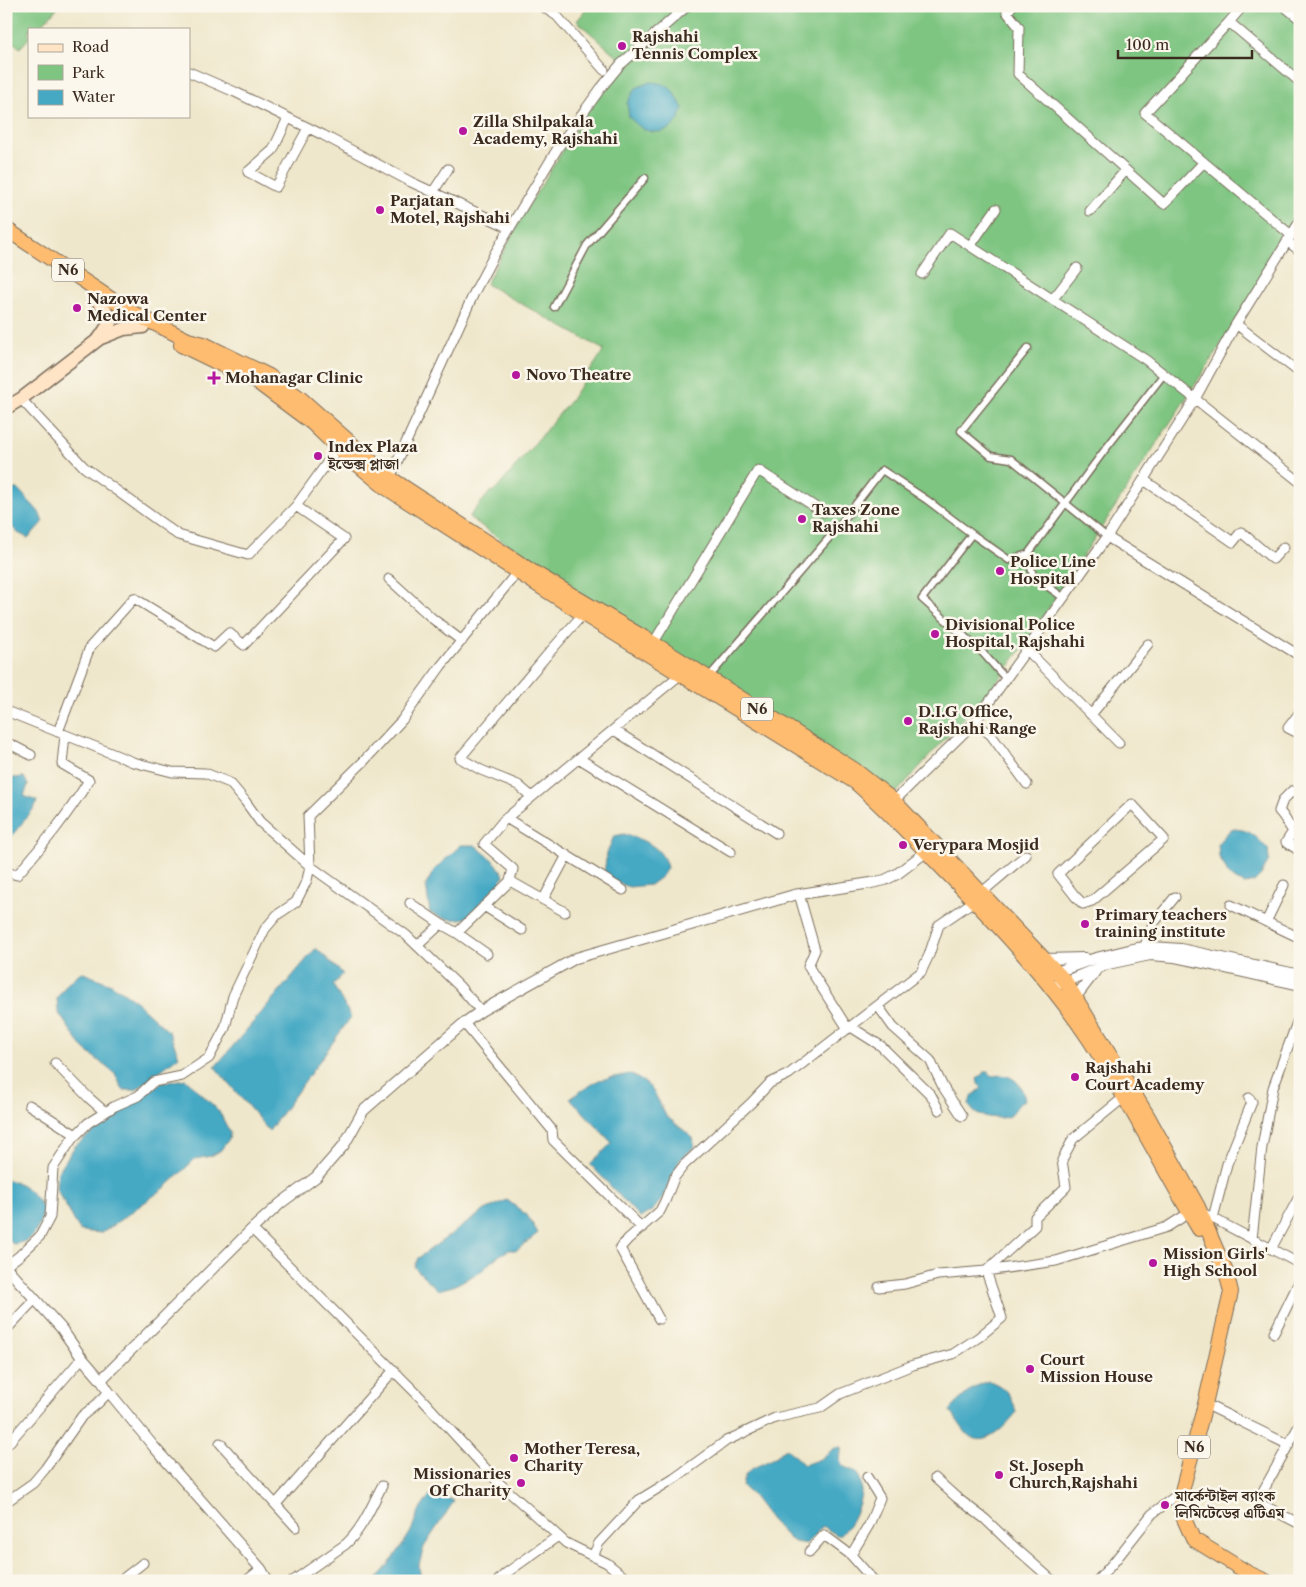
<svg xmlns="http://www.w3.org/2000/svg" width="1306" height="1587" font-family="'Libre Caslon Text','Noto Serif Bengali',serif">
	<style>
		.green { fill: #7ec581; stroke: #5c7850 }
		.water { fill: #45a9c4; stroke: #406a71 }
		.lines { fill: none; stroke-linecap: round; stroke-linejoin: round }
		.pedestrian-casing { stroke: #7a6c5b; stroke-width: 9 }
		.minor-casing { stroke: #7a6c5b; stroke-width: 11 }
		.tertiary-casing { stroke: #7a6c5b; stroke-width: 12 }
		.secondary-casing { stroke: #7a6c5b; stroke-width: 15 }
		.trunk-casing { stroke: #7a6c5b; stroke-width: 16 }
		.pedestrian { stroke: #fff; stroke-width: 6 }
		.minor { stroke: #fff; stroke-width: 9 }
		.tertiary { stroke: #fff; stroke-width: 10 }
		.secondary { stroke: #ffe4c6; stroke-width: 12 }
		.trunk { stroke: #febc70; stroke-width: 14 }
		.poi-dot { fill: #b5179e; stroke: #fbf7ec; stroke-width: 2 }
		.labels { text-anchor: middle; stroke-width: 5; stroke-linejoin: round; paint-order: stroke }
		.shield { fill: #fbf7ec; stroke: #75685c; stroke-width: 1 }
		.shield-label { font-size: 14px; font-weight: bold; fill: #3b2a1e }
		.poi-label { font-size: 15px; font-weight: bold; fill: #3b2a1e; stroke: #fbf7ec; text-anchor: start }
	</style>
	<rect width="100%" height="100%" fill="#fbf7ec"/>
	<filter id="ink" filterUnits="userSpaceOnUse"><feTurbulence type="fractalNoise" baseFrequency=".02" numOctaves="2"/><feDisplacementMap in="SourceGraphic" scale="10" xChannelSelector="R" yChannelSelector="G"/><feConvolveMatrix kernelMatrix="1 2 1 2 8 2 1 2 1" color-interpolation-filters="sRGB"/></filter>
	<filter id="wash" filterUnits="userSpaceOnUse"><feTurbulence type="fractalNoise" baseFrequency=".0096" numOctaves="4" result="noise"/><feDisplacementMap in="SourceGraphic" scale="20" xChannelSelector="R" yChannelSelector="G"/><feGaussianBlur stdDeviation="1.12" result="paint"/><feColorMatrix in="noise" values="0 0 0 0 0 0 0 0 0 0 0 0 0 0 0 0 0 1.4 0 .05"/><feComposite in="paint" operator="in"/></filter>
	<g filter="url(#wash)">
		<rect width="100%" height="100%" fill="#efe7cb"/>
		<!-- green -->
		<path class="green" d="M6,6H59L38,29H29V38L20,48L6,36Z
			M589,6H684L622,61L577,21Z
			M691,6H1300V218L1217,351L1026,643L1001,677L896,793L574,592L469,517L490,492L496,490L570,401L604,350L486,284L524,213L585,115L609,81Z"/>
		<!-- water -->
		<path class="water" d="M650,82C672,83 673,91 683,108C681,112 680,118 677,122C669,133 651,135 640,127C636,124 632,120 629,117L627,103L636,88Z
			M8,489H18L39,512L43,522L28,538L18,533L10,525L6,528V497Z
			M24,777L28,785L24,796L37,801L35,807L10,838H6V779Z
			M1231,829C1251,829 1255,836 1268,849L1269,860L1261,875L1254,882L1245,884L1236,880L1228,874L1225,867L1219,857L1218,843Z
			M624,834C643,840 663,846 667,868L662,876L650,885L629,887L609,880L604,873L607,853L614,836Z
			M461,845H475L496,863L504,875L500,883L466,918C452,921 444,919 430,913L426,885L434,870Z
			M316,948L343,974L333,985L351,1017L269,1131L215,1067Z
			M81,972L111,984L132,998L169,1032L179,1056L136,1090H123L115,1074L84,1049L75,1037L58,1012L57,998L67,984Z
			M985,1072H989L992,1077C1002,1072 1016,1077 1021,1088C1023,1091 1024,1096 1025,1100C1017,1103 1016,1111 1009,1116C1003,1120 983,1117 977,1114C974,1112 971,1109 969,1105L971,1097L982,1088L978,1084L977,1079Z
			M630,1074L644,1082L653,1090L666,1116L691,1136L695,1146L679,1161L662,1199L653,1210L640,1218L590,1164L612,1143L570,1098L599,1080Z
			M186,1079L219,1111L230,1133L229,1139L220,1151L211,1156L195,1159L166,1187L102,1233L80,1231L56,1188L58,1172L75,1146L121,1109L162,1083Z
			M6,1180C26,1182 33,1195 45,1210C36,1230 37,1241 13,1244L6,1238Z
			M507,1200L527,1215L538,1233L517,1250H509L498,1256L480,1272L453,1286L438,1290L414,1267L418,1258L485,1210Z
			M989,1381C1004,1385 1014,1398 1016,1413C1006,1425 985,1451 967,1434C961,1427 956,1418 950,1411C961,1398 973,1385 989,1381Z
			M841,1447C842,1452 839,1458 841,1463C844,1469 853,1469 857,1474C869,1488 853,1526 840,1535H836L823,1526L806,1544L795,1542L789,1539L771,1520L752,1495L742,1486C745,1467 756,1468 770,1460C776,1457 780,1452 787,1449L804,1465L820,1459L835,1448Z
			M432,1492L454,1501L424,1547L419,1565L421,1581H375C388,1566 400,1550 410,1533C413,1528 414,1521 417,1515C421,1507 427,1500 432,1492Z"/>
	</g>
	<g filter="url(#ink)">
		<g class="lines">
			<!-- pedestrian casing -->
			<g class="pedestrian-casing">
				<path id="pedestrian" d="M554,307L587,245L645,178
					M1028,348L961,431L991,456L1011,459L1107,537
					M1064,598L1033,576L1028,554L1104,451L1164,374
					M708,678L835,531L882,470L927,500L972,534
					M1006,679L982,652L922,599L972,534L1009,560L1028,554"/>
			</g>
			<!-- minor casing -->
			<g class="minor-casing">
				<path id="minor" d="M542,6L557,16L604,70
					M1012,6L1007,12L1019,27L1018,74L1164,204L1204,162
					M1243,6L1229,22L1300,82
					M1284,6L1300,19
					M1229,22L1145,113L1291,235
					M189,72L235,92L323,135L411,182L510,228
					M288,118L273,150L248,172L276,187L308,128
					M433,192L448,169
					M1090,211L1126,170
					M1287,241L1300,251
					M970,246L996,209
					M922,274L950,233L1146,360L1300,482
					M1053,299L1077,268
					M1236,324L1300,373
					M21,399L84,467L178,535L248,555L296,506
					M1144,480L1233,542L1241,532L1273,559L1284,547
					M388,482L475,291L495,253L559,146L601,88L620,65L687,6
					M1107,537L1300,656
					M389,579L433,619L462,641
					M651,647L758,470L823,512
					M1027,650L1119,743
					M6,711L133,762L172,772L205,773L230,783L245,801L260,822L310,866L406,935L459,986L481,1011
					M1300,712L1288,728L1300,734
					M1091,715L1148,644
					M975,722L991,735L1027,784
					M614,730L776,833
					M58,732L90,647L134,598L214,647L229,633L244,645L344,539L296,506L340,445
					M6,742L31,755
					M580,759L731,852
					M1300,796L1292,791L1283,800L1279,811C1288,820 1289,830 1300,839
					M532,797L518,785L481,770L460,758L548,654L583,614
					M891,804L975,722L1107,537L1195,399L1236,324L1300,221
					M1132,804L1164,839L1092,901L1083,904L1075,896L1058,874Z
					M506,818L623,890
					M1300,821L1286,842L1300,851
					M6,872L17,875C43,845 68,815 89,780L62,764L65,735
					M510,881L565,912
					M981,893L1026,855
					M799,894L815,950L808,966L848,1029
					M543,900L567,855
					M410,903L441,924
					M1231,905L1300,938
					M484,906L522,930
					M1266,922L1284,885
					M457,933L487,954
					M417,946L441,924L457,933L510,881L513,869L484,844L504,820L681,674
					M1144,948L1153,924L1175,897
					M878,1006L893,1027L930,1060L943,1087L962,1116
					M464,1023L552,1130L553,1140L642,1228
					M851,1027L881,1046L931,1095L939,1110
					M55,1063L89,1098L105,1112
					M29,1105L76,1135
					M1213,1218L1227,1164L1252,1102L1249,1098
					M252,1229L421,1398L498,1482L566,1543L607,1563L629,1581
					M1252,1239L1262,1147L1273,1088L1300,1014
					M1271,1249L1300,1195
					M6,1266L19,1256L40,1236L50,1217L53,1168L72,1139L88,1123L115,1106L138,1096L153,1082L182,1076L209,1058L225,1028L233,996L265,929L277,915L296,902L307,880L310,866L308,816L363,762L402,720L441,666L519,570
					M879,1287L905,1284L938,1275L986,1271L1035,1226V1217L1066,1187L1062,1160L1073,1139L1128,1094
					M659,1319L620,1248L628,1239L660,1211L665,1201L674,1178L684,1165L751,1103L770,1083L789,1074L921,972L929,955L939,925L974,901
					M6,1330L35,1299
					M1274,1333L1300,1280
					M1205,1404L1289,1445
					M1300,1424L1257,1502L1300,1524
					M220,1443L296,1527
					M6,1446L82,1358
					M935,1478L956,1497L985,1519L1010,1543L1053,1581
					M6,1502L33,1483L45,1469L82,1416L97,1404L109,1392
					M276,1504L394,1370
					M809,1552L824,1535L851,1555L874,1581
					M851,1555L869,1525L880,1498L867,1477
					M593,1556L599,1543L639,1500L675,1478L726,1441L775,1418L820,1408L840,1394L913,1365L953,1354L979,1337L1002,1318L986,1271L1056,1261L1167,1227L1189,1213L1199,1211L1300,1264
					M120,1581L143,1563
					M246,1581L261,1569
					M293,1581L346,1544C363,1528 371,1507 382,1486
					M498,1581L505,1574L558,1536
					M1097,1581L1114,1562L1152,1514L1182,1491"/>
			</g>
			<!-- tertiary casing -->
			<g class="tertiary-casing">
				<path id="tertiary" d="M1044,959L1085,958
					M1051,974L1096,958L1137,948L1152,947L1181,949L1300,975
					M1052,987L1108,964L1150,955L1175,957L1204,963L1300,985
					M1075,998L1097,969
					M6,1267L61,1328L82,1358L101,1380L109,1392L154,1447L261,1569L268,1581
					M101,1380L252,1229L281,1203L316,1177L344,1145L363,1111L464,1023L481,1011L576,958L794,895L871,883L885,880L897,874L931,848"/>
			</g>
			<!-- secondary casing -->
			<g class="secondary-casing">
				<path id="secondary" d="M101,338L124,329L143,327
					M6,408L21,399L99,339L111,321V318L97,300"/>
			</g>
			<!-- trunk casing -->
			<g class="trunk-casing">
				<path id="trunk" d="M6,229L129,311L188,340L204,344L269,376L300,398L390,478L533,572L653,643L855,770L894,801L1065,981L1147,1115L1198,1207L1226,1272L1231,1292L1205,1404L1182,1491L1181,1512L1193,1539L1248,1573L1266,1581
					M181,345L257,382L312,423L338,448L385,487L583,614L855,782C888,811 918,843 949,875C999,926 1049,979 1089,1039C1129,1100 1161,1166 1199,1229"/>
			</g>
			<!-- pedestrian -->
			<use href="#pedestrian" class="pedestrian"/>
			<!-- minor -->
			<use href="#minor" class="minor"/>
			<!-- tertiary -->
			<use href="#tertiary" class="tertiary"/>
			<!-- secondary -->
			<use href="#secondary" class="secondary"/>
			<!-- trunk -->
			<use href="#trunk" class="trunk"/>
		</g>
	</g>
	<!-- markers -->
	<g class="poi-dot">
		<circle cx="622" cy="46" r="5"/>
		<circle cx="463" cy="131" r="5"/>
		<circle cx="380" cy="210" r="5"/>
		<circle cx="77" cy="308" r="5"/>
		<circle cx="516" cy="375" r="5"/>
		<path d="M211.5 370.5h5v5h5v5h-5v5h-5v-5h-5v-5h5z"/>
		<circle cx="318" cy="456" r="5"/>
		<circle cx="802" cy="519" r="5"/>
		<circle cx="1000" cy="571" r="5"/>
		<circle cx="935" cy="634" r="5"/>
		<circle cx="908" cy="721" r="5"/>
		<circle cx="903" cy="845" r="5"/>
		<circle cx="1085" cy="924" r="5"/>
		<circle cx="1075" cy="1077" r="5"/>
		<circle cx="1153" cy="1263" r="5"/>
		<circle cx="1030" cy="1369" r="5"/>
		<circle cx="514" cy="1458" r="5"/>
		<circle cx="999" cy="1475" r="5"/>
		<circle cx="521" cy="1483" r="5"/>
		<circle cx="1165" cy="1505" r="5"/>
	</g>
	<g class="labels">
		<!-- shield labels -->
		<g class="shield">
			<rect x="52" y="258.5" width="32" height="23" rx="4"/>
			<rect x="741" y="697.5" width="32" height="23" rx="4"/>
			<rect x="1178" y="1435.5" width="32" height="23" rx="4"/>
		</g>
		<g class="shield-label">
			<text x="68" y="275">N6</text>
			<text x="757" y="714">N6</text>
			<text x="1194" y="1452">N6</text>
		</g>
		<!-- poi labels -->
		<g class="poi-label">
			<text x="632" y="42">Rajshahi<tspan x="632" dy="17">Tennis Complex</tspan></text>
			<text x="473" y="127">Zilla Shilpakala<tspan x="473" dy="17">Academy, Rajshahi</tspan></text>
			<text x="390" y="206">Parjatan<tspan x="390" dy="17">Motel, Rajshahi</tspan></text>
			<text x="87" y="304">Nazowa<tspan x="87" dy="17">Medical Center</tspan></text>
			<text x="526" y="380">Novo Theatre</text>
			<text x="225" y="383">Mohanagar Clinic</text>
			<text x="328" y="452">Index Plaza<tspan x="328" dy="17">ইন্ডেক্স প্লাজা</tspan></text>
			<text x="812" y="515">Taxes Zone<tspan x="812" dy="17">Rajshahi</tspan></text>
			<text x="1010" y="567">Police Line<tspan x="1010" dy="17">Hospital</tspan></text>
			<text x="945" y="630">Divisional Police<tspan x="945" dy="17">Hospital, Rajshahi</tspan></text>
			<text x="918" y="717">D.I.G Office,<tspan x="918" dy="17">Rajshahi Range</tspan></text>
			<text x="913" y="850">Verypara Mosjid</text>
			<text x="1095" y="920">Primary teachers<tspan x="1095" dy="17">training institute</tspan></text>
			<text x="1085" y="1073">Rajshahi<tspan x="1085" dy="17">Court Academy</tspan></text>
			<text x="1163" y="1259">Mission Girls'<tspan x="1163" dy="17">High School</tspan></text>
			<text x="1040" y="1365">Court<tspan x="1040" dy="17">Mission House</tspan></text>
			<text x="524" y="1454">Mother Teresa,<tspan x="524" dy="17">Charity</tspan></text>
			<text x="1009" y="1471">St. Joseph<tspan x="1009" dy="17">Church,Rajshahi</tspan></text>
			<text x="511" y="1479" text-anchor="end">Missionaries<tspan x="511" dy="17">Of Charity</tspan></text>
			<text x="1175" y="1501">মার্কেন্টাইল ব্যাংক<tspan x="1175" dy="17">লিমিটেডের এটিএম</tspan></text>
		</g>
	</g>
	<!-- margin -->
	<rect width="1306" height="1587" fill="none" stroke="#fbf7ec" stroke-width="25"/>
	<!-- legend -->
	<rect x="28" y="28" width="162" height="90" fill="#fbf7ec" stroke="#aea59a"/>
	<rect x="38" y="44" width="25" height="8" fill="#ffe4c6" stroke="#aea59a"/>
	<text x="72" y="52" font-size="15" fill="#3b2a1e">Road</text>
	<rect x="38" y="65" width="25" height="15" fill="#7ec581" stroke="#aea59a"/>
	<text x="72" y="78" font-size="15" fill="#3b2a1e">Park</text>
	<rect x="38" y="90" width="25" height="15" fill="#45a9c4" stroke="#aea59a"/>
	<text x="72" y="102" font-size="15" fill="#3b2a1e">Water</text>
	<!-- scale -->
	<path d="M1118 50v8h134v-8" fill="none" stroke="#3b2a1e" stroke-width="2.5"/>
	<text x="1126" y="50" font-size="15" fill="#3b2a1e" stroke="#fbf7ec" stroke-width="4" paint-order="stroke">100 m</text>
</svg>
